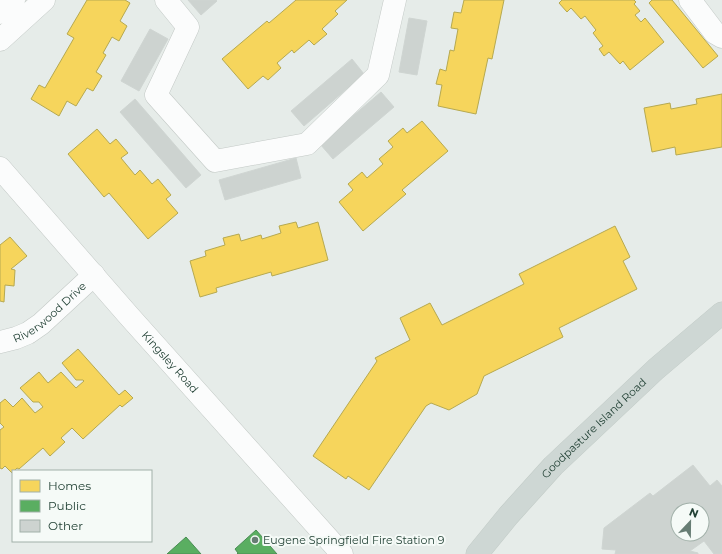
<svg xmlns="http://www.w3.org/2000/svg" width="722" height="554" font-family="Montserrat,sans-serif">
	<style>
		.homes { fill: #f6d55c; stroke: #b6a950 }
		.public { fill: #5aae61; stroke: #498d54 }
		.building { fill: #cdd3d0; stroke: #cfd5d2; fill-rule: evenodd }
		.lines { fill: none; stroke-linecap: round; stroke-linejoin: round }
		.minor-casing { stroke: #c3c9c6; stroke-width: 23 }
		.major-casing { stroke: #c2cbc7; stroke-width: 23 }
		.minor { stroke: #fbfcfc; stroke-width: 22 }
		.major { stroke: #ced7d4; stroke-width: 22 }
		.poi-dot { fill: #677d74; stroke: #f5faf7; stroke-width: 1.5 }
		.labels { text-anchor: middle; stroke-width: 4; stroke-linejoin: round; paint-order: stroke }
		.street-label { font-size: 11px; fill: #224135; stroke: #f5faf7 }
		.poi-label { font-size: 11px; fill: #224135; stroke: #f5faf7; text-anchor: start }
	</style>
	<rect width="100%" height="100%" fill="#e6ece9"/>
	<!-- homes -->
	<path class="homes" d="M87,0H125L130,3L120,21L127,26L119,41L112,37L103,53L106,55L96,72L102,76L93,91L87,88L76,106L67,101L59,116L31,99L39,85L45,88L74,38L67,34Z
		M296,0H347L335,11L338,14L322,29L327,34L314,45L309,40L294,53L292,50L277,63L281,68L268,80L263,76L248,89L222,59L267,21L269,23Z
		M464,0H504L492,59L488,58L476,114L438,106L442,85L436,84L440,69L446,71L450,50L454,51L458,29L451,28L454,12L461,13Z
		M562,0H634L636,2L634,4L640,11L635,15L641,22L645,18L664,42L630,70L623,61L620,64L609,52L604,56L599,49L603,46L593,33L596,30L585,16L581,19L571,8L567,12L559,3Z
		M652,0H672L718,56L703,68L649,3Z
		M722,94V147L676,155L675,147L652,152L644,108L670,103L671,109L697,104L696,99Z
		M422,121L448,151L402,190L406,194L363,231L339,202L353,190L348,184L362,172L367,178L383,164L379,159L393,147L388,141L403,128L407,133Z
		M97,129L110,144L116,139L128,153L121,158L135,175L140,170L152,184L158,179L171,195L166,199L178,213L148,239L109,193L104,197L68,154Z
		M296,222L298,228L318,222L328,260L272,276L271,272L216,288L217,292L200,297L190,261L206,256L205,251L225,245L223,238L239,234L241,241L261,235L262,239L281,233L279,226Z
		M615,226L630,257L623,261L637,289L559,328L563,337L484,376L477,394L449,410L431,403L426,406L369,490L348,476L346,479L313,456L377,361L375,358L410,340L400,318L430,303L442,325L524,284L519,274Z
		M10,237L27,256L11,269L15,270L14,286L5,285L4,302L0,301V245Z
		M78,349L119,395L125,390L133,398L122,407L120,405L83,439L72,428L61,438L65,442L50,456L43,448L19,469L17,468L12,473L5,466L2,469L0,468V430L4,427L0,423V403L5,399L13,407L22,398L35,413L43,407L39,402H33L20,388L39,372L48,383L61,372L76,388L84,381L83,380H76L62,363Z"/>
	<!-- public -->
	<path class="public" d="M256,530L277,554H237L238,553L235,549Z
		M186,537L201,554H167Z"/>
	<!-- building -->
	<path class="building" d="M188,0H216L217,1L201,15Z
		M409,18L427,21L417,75L399,72Z
		M150,29L168,39L139,91L121,81Z
		M352,59L364,74L304,126L291,111Z
		M381,92L394,107L333,159L320,144Z
		M135,99L201,175L186,188L120,112Z
		M296,158L301,178L225,200L219,180Z
		M693,465L710,486L717,480L722,486V554H714L704,541L690,551L698,553V554H615L616,550L602,549L604,528L650,493L653,496ZM678,510H702V534H678Z"/>
	<g class="lines">
		<!-- minor casing -->
		<g class="minor-casing">
			<g id="minor">
				<path d="M166,0L188,27L156,95L215,161L307,144L378,75L395,0"/>
				<path d="M690,0L715,33L722,37"/>
				<path d="M0,13L14,0"/>
				<path d="M0,40L44,0"/>
				<path id="s1" d="M0,168L129,316L342,554"/>
				<path id="s2" d="M0,342L16,338L28,333L41,324L94,275"/>
			</g>
		</g>
		<!-- major casing -->
		<g class="major-casing">
			<g id="major">
				<path id="s3" d="M477,554L508,516L553,466L656,369L722,313"/>
			</g>
		</g>
		<!-- minor -->
		<use href="#minor" class="minor"/>
		<!-- major -->
		<use href="#major" class="major"/>
	</g>
	<!-- markers -->
	<circle class="poi-dot" cx="255" cy="540" r="4"/>
	<g class="labels">
		<!-- street labels -->
		<g class="street-label">
			<text dy="4" stroke="none"><textPath href="#s2" startOffset="59">Riverwood Drive</textPath></text>
			<text dy="4" stroke="none"><textPath href="#s1" startOffset="258">Kingsley Road</textPath></text>
			<text dy="4" stroke="none"><textPath href="#s3" startOffset="172">Goodpasture Island Road</textPath></text>
		</g>
		<!-- poi labels -->
		<g class="poi-label">
			<text x="263" y="544">Eugene Springfield Fire Station 9</text>
		</g>
	</g>
	<!-- legend -->
	<rect x="12" y="470" width="140" height="72" fill="#f5faf7" stroke="#a1b0a9"/>
	<rect x="20" y="480" width="20" height="12" fill="#f6d55c" stroke="#a1b0a9"/>
	<text x="48" y="490" font-size="12" fill="#224135">Homes</text>
	<rect x="20" y="500" width="20" height="12" fill="#5aae61" stroke="#a1b0a9"/>
	<text x="48" y="510" font-size="12" fill="#224135">Public</text>
	<rect x="20" y="520" width="20" height="12" fill="#cdd3d0" stroke="#a1b0a9"/>
	<text x="48" y="530" font-size="12" fill="#224135">Other</text>
	<!-- north arrow -->
	<g transform="translate(690 522) rotate(22)"><circle r="19" fill="#f5faf7" stroke="#a1b0a9"/>
	<path d="M0-3L7 15L0 10L-7 15Z" fill="#677d74"/>
	<text y="-6" font-size="11" font-weight="bold" text-anchor="middle" fill="#224135">N</text>
	</g>
</svg>
